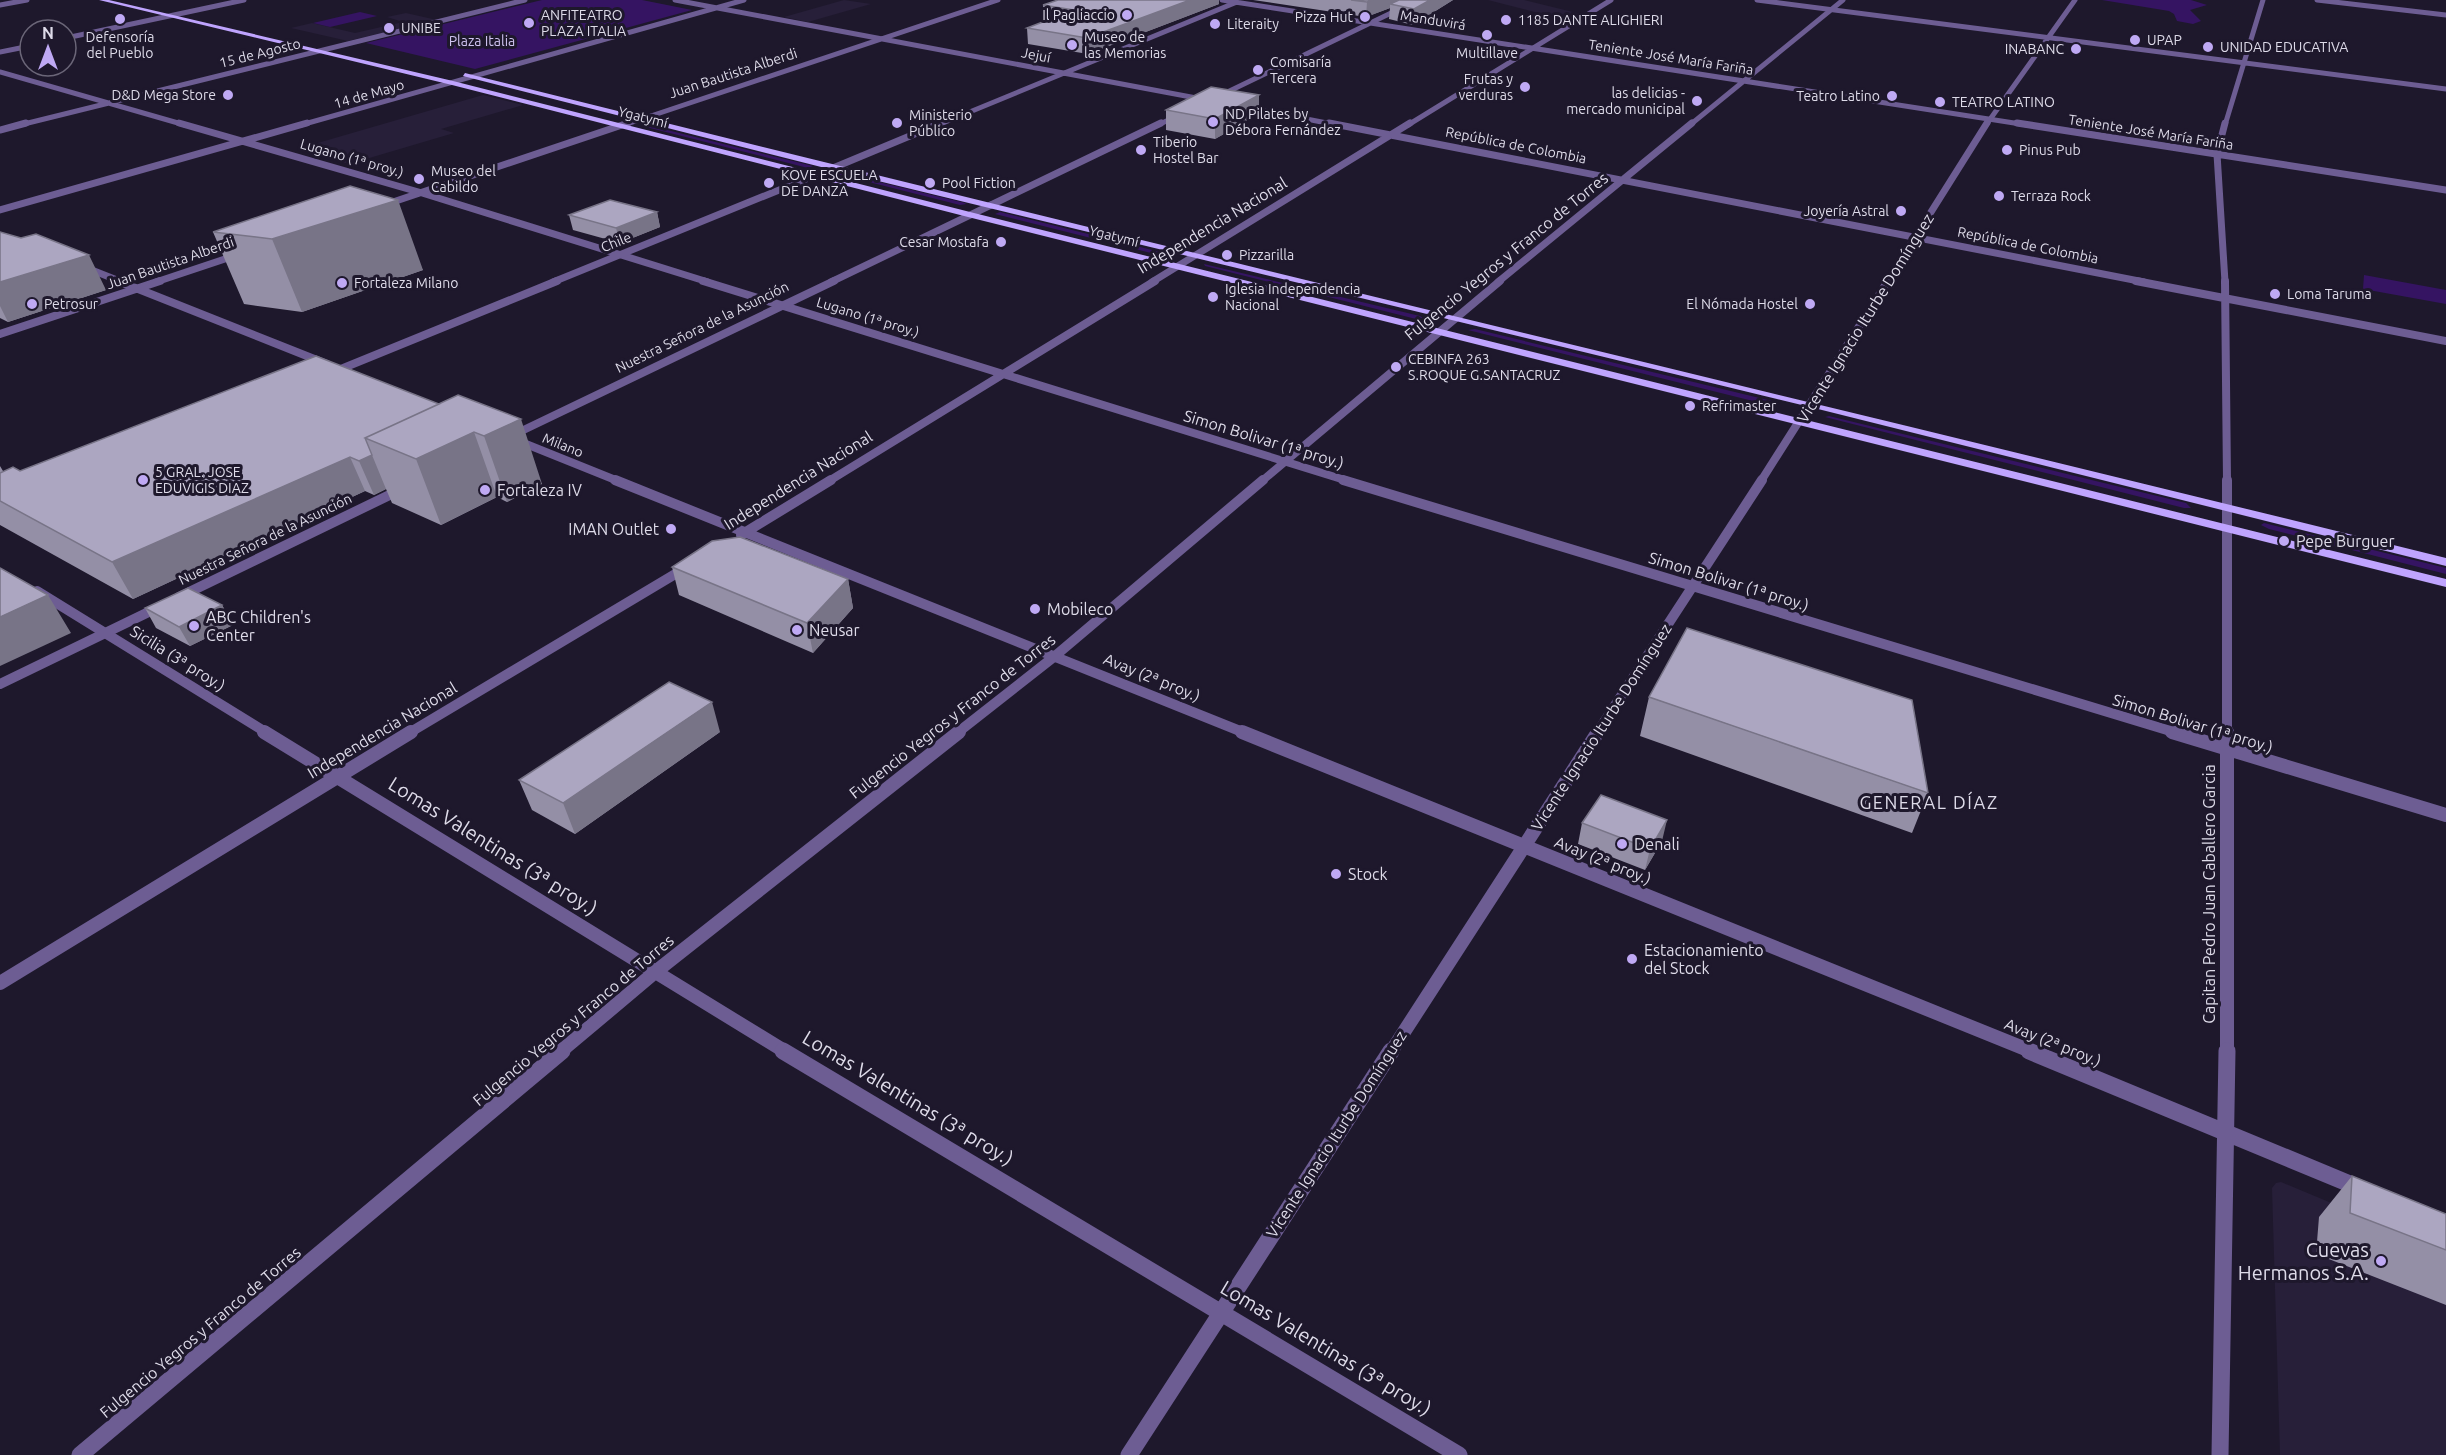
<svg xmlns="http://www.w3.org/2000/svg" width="2446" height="1455" font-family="Ubuntu,sans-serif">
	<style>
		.built { fill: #271f39 }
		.green { fill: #351462 }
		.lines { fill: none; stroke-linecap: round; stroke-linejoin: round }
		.minor-far5 { stroke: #6d5d93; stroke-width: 5 }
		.minor-far4 { stroke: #6d5d93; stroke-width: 7 }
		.minor-far3 { stroke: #6d5d93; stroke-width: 8 }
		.minor-far2 { stroke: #6d5d93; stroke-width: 10 }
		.minor-far1 { stroke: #6d5d93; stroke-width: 14 }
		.minor { stroke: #6d5d93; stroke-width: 17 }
		.tertiary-far2 { stroke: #6d5d93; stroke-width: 7 }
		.tertiary-far1 { stroke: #6d5d93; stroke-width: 8 }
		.tertiary { stroke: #6d5d93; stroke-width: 10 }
		.primary { fill: #bfa4fe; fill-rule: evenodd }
		.wall { fill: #948fa6 }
		.shaded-wall { fill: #787487 }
		.building { fill: #aca6c1; stroke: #787487; stroke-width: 1.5 }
		.poi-dot { fill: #bfa9f4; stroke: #1e182c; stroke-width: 2 }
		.labels { text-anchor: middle; stroke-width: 6; stroke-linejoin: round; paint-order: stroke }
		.far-poi-label { font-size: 14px; fill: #dedbe9; stroke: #1e182c; text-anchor: start }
		.far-street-label { font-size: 14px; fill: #dedbe9; stroke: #1e182c }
		.far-park-label { font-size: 14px; fill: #cec2ef; stroke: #1e182c }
		.street-label { font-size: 16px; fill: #dedbe9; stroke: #1e182c }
		.poi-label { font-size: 16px; fill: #dedbe9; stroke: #1e182c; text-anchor: start }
		.neighbourhood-label { font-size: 18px; letter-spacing: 1.5px; fill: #dedbe9; stroke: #1e182c }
		.near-street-label { font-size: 20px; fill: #dedbe9; stroke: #1e182c }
		.near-poi-label { font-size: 20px; fill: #dedbe9; stroke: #1e182c; text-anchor: end }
	</style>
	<rect width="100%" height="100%" fill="#1e182c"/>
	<!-- built -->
	<path class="built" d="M844,0L871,4L808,22L784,17Z
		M1488,0H1524L1577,13L1566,20Z
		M406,13L437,20L348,41L291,28L312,23L355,33L403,22L387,17Z
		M483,95L523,105L441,129L454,133L349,164L297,149Z
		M2281,1182L2446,1251V1455H2280L2272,1188L2276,1183Z"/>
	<!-- green -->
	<path class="green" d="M542,0H642L692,10L475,69L366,43Z
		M2102,0H2191L2207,5L2190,10L2201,21L2193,24L2177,21L2174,14L2169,11Z
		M360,12L377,16L330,27L313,23Z
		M647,125L813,166L808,168L642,126Z
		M842,173L965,203L966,204L960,205L837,174Z
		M1000,212L1164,253H1165L1159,255L995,214Z
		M1204,264L1420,316L1423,318L1416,319L1205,266Z
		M2364,275L2446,290V304L2363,289Z
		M1475,329L1772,401L1776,404L1769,405L1468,330Z
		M1829,416L2186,503L2191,508H2184L1825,417Z
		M2264,523L2446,568V574L2269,529L2261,525Z"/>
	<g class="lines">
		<!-- minor-far5 -->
		<path class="minor-far5" d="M675,0L1207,100
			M1222,0L2027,125
			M1757,0L2446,89
			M2317,0L2446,15
			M0,5L27,0
			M66,38L244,0
			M0,52L30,46
			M0,72L185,125
			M1217,97L1418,0
			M1245,107L1337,125
			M20,125L525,0
			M301,125L744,0
			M624,125L998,0
			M938,125L1237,2
			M1158,125L1179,115
			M1408,125L1611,0
			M1690,125L1843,0
			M1986,125L2075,0
			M2225,125L2263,0"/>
		<!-- minor-far4 -->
		<path class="minor-far4" d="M179,123L422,193L708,282
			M1329,123L2144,282
			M2017,123L2446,190
			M0,130L26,123
			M833,168L941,123
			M384,205L628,123
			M991,205L1161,123
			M0,210L307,123
			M84,267L122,282
			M156,282L240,254
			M1152,282L1410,123
			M1498,282L1692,123
			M1887,282L1987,123
			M2225,282L2217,154L2225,123"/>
		<!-- minor-far3 -->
		<path class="minor-far3" d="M118,281L327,364
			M703,281L1348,481
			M2136,281L2446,341
			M2225,281L2227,481
			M0,334L160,281
			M516,440L618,481
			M829,481L1155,281
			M1262,481L1500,281
			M1761,481L1888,281"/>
		<!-- minor-far2 -->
		<path class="minor-far2" d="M615,480L1245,733
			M1343,480L2177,733
			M2227,480V733
			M741,535L831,480
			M37,591L267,733
			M409,733L687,567
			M957,733L1055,656L1263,480
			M1597,733L1762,480"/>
		<!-- minor-far1 -->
		<path class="minor-far1" d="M264,732L786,1052
			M1242,732L2033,1052
			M2172,732L2446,815
			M2227,732V1052
			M0,983L411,732
			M560,1052L654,973L959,732
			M1391,1052L1598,732"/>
		<!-- minor -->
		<path class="minor" d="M783,1051L1459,1455
			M2029,1051L2362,1189
			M80,1455L562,1051
			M1129,1455L1391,1051
			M2220,1455L2227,1051"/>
		<!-- tertiary-far2 -->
		<path class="tertiary-far2" d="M553,282L833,168
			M831,282L991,205"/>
		<!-- tertiary-far1 -->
		<path class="tertiary-far1" d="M331,373L557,281
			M511,436L834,281"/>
		<!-- tertiary -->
		<path class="tertiary" d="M179,597L404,488
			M0,684L161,606"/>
		<!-- primary -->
		<path class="primary" d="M99,0H109L453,81L974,213L2446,579V587L968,217L452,85Z
			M465,73C1124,238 1786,395 2446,558V566L1810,407L833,170L463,76Z"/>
	</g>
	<!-- wall -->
	<path class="wall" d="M1219,0V4L1088,54L1028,44L1027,28L1047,21H1044L1043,5Z
		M1253,0H1453L1413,25L1389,19L1390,8L1366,17Z
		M1259,95V114L1215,139L1166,130V110Z
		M350,186L423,270L302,312L244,304L213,232Z
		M657,212L660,227L620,243L573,230L569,215Z
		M0,232L106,290L8,322L0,318Z
		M458,395L542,484L507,502L497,497L441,525L392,503L386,489L374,495L365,491L133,599L0,525V466L3,471H20L439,404Z
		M672,567L848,579L853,608L813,653L679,595Z
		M222,605L233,625L190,646L156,628L145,608Z
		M1649,697L1928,793L1912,833L1640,736Z
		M720,732L575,834L532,810L519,780Z
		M1582,823L1662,841L1645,870L1578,844Z
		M2352,1176L2446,1214V1305L2316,1254L2319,1217Z"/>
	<!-- shaded-wall -->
	<path class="shaded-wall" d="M1190,0H1219V4L1088,54L1087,38Z
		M1373,0H1410L1390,4V8L1366,17L1367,2Z
		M1430,0H1453L1413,25L1414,9Z
		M1259,95V114L1215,139V119Z
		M398,200L423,270L302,312L272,239Z
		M657,212L660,227L620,243L616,228Z
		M89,255L106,290L8,322L0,306V282Z
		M521,419L542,484L507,502L484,436Z
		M474,432L497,497L441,525L416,459Z
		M372,455L386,489L374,495L359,461Z
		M350,457L365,491L133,599L112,562Z
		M848,579L853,608L813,653L807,623Z
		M48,595L71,633L0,666V617Z
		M222,605L233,625L190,646L179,627Z
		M712,702L720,732L575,834L563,803Z
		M1667,820L1662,841L1645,870L1650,849Z"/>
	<!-- building -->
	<path class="building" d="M1058,0H1190L1087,38L1027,28L1074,10L1043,5Z
		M1351,0H1373L1367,2Z
		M1399,0H1430L1414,9L1390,4Z
		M1211,87L1259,95L1215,119L1166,110Z
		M350,186L398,200L272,239L213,232Z
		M610,200L657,212L616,228L569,215Z
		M0,232L21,238L36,234L89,255L0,282Z
		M316,356L439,404L365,438L372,455L359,461L350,457L112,562L0,501V473L13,467L20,471Z
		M458,395L521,419L484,436L474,432L416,459L365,438Z
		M740,537L848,579L807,623L672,567L712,541Z
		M0,568L48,595L0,617Z
		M188,588L222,605L179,627L145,608Z
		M1687,628L1912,700L1928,793L1649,697Z
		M669,682L712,702L563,803L519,780Z
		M1601,795L1667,820L1650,849L1582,823Z
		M2352,1176L2446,1214V1250L2350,1213Z"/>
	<!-- markers -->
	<g class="poi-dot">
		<circle cx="1127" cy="15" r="6"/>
		<circle cx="1365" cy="17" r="6"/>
		<circle cx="120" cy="19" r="6"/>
		<circle cx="1506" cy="20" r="6"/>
		<circle cx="529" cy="23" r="6"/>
		<circle cx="1215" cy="24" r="6"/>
		<circle cx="389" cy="28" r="6"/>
		<circle cx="1487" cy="35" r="6"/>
		<circle cx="2135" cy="40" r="6"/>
		<circle cx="1072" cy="45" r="6"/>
		<circle cx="2208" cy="47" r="6"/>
		<circle cx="2076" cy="49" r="6"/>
		<circle cx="1258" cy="70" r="6"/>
		<circle cx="1525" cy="87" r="6"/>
		<circle cx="228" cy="95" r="6"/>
		<circle cx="1892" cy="96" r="6"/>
		<circle cx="1697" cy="101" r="6"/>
		<circle cx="1940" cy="102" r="6"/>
		<circle cx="1213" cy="122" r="6"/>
		<circle cx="897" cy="123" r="6"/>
		<circle cx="1141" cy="150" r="6"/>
		<circle cx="2007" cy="150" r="6"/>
		<circle cx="419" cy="179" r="6"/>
		<circle cx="769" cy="183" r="6"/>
		<circle cx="930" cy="183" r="6"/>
		<circle cx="1999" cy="196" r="6"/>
		<circle cx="1901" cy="211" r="6"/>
		<circle cx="1001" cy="242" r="6"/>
		<circle cx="1227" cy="255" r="6"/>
		<circle cx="342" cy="283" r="6"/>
		<circle cx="2275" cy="294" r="6"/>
		<circle cx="1213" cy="297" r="6"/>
		<circle cx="32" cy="304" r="6"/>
		<circle cx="1810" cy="304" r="6"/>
		<circle cx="1396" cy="367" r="6"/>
		<circle cx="1690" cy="406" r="6"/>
		<circle cx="143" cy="480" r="6"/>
		<circle cx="485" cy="490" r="6"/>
		<circle cx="671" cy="529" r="6"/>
		<circle cx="2284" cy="541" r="6"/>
		<circle cx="1035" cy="609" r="6"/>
		<circle cx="194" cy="626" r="6"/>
		<circle cx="797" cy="630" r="6"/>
		<circle cx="1622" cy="844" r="6"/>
		<circle cx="1336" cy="874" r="6"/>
		<circle cx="1632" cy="959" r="6"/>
		<circle cx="2381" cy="1261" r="6"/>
	</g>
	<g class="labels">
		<!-- far-poi labels -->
		<g class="far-poi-label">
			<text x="541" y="20">ANFITEATRO<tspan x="541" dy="16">PLAZA ITALIA</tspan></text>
			<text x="1115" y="20" text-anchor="end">Il Pagliaccio</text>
			<text x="1353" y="22" text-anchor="end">Pizza Hut</text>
			<text x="1518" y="25">1185 DANTE ALIGHIERI</text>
			<text x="1227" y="29">Literaity</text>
			<text x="401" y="33">UNIBE</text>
			<text x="120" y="42" text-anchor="middle">Defensoría<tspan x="120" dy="16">del Pueblo</tspan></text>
			<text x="1084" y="42">Museo de<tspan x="1084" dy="16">las Memorias</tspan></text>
			<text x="2147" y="45">UPAP</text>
			<text x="2220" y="52">UNIDAD EDUCATIVA</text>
			<text x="2064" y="54" text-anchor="end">INABANC</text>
			<text x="1487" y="58" text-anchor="middle">Multillave</text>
			<text x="1270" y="67">Comisaría<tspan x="1270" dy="16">Tercera</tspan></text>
			<text x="1513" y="84" text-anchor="end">Frutas y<tspan x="1513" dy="16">verduras</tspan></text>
			<text x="1685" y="98" text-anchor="end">las delicias -<tspan x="1685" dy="16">mercado municipal</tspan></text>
			<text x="216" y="100" text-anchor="end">D&amp;D Mega Store</text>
			<text x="1880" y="101" text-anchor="end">Teatro Latino</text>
			<text x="1952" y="107">TEATRO LATINO</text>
			<text x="1225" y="119">ND Pilates by<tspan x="1225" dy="16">Débora Fernández</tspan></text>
			<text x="909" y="120">Ministerio<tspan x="909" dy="16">Público</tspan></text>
			<text x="1153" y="147">Tiberio<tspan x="1153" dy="16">Hostel Bar</tspan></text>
			<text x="2019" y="155">Pinus Pub</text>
			<text x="431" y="176">Museo del<tspan x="431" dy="16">Cabildo</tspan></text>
			<text x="781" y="180">KOVE ESCUELA<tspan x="781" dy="16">DE DANZA</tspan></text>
			<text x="942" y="188">Pool Fiction</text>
			<text x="2011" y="201">Terraza Rock</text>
			<text x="1889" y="216" text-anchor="end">Joyería Astral</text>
			<text x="989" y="247" text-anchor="end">Cesar Mostafa</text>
			<text x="1239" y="260">Pizzarilla</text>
			<text x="354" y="288">Fortaleza Milano</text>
			<text x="1225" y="294">Iglesia Independencia<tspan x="1225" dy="16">Nacional</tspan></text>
			<text x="2287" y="299">Loma Taruma</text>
			<text x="44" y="309">Petrosur</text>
			<text x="1798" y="309" text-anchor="end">El Nómada Hostel</text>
			<text x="1408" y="364">CEBINFA 263<tspan x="1408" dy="16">S.ROQUE G.SANTACRUZ</tspan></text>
			<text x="1702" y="411">Refrimaster</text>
			<text x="155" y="477">5 GRAL. JOSE<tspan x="155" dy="16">EDUVIGIS DIAZ</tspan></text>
		</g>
		<!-- far-street labels -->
		<g class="far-street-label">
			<text transform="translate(1433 20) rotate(9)" y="5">Manduvirá</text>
			<text transform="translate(260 53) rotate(-14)" y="5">15 de Agosto</text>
			<text transform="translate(1036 55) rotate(11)" y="5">Jejuí</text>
			<text transform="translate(1671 57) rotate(9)" y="5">Teniente José María Fariña</text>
			<text transform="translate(733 73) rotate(-18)" y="5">Juan Bautista Alberdi</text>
			<text transform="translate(369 94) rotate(-16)" y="5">14 de Mayo</text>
			<text transform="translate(643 117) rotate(14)" y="5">Ygatymí</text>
			<text transform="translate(2151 132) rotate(9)" y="5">Teniente José María Fariña</text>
			<text transform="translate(1516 145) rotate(11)" y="5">República de Colombia</text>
			<text transform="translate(352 158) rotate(16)" y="5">Lugano (1ª proy.)</text>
			<text transform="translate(1114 236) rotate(14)" y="5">Ygatymí</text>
			<text transform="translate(616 242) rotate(-22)" y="5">Chile</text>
			<text transform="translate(2028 245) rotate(11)" y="5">República de Colombia</text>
			<text transform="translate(170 263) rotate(-19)" y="5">Juan Bautista Alberdi</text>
			<text transform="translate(868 317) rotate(17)" y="5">Lugano (1ª proy.)</text>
			<text transform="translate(702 327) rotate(-26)" y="5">Nuestra Señora de la Asunción</text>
			<text transform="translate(563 445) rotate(22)" y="5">Milano</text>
			<text transform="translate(265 539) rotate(-26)" y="5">Nuestra Señora de la Asunción</text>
		</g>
		<!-- far-park labels -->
		<g class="far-park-label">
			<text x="482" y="46">Plaza Italia</text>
		</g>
		<!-- street labels -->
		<g class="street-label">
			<text transform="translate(1212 225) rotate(-31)" y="6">Independencia Nacional</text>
			<text transform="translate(1506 256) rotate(-39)" y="6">Fulgencio Yegros y Franco de Torres</text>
			<text transform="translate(1865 318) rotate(-58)" y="6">Vicente Ignacio Iturbe Domínguez</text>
			<text transform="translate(1264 439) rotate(17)" y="6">Simon Bolivar (1ª proy.)</text>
			<text transform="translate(798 480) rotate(-32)" y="6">Independencia Nacional</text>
			<text transform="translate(1729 581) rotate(17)" y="6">Simon Bolivar (1ª proy.)</text>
			<text transform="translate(178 658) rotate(32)" y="6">Sicilia (3ª proy.)</text>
			<text transform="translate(1152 677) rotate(22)" y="6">Avay (2ª proy.)</text>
			<text transform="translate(952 716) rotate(-38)" y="6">Fulgencio Yegros y Franco de Torres</text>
			<text transform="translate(2193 723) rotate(17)" y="6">Simon Bolivar (1ª proy.)</text>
			<text transform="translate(1601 727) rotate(-57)" y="6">Vicente Ignacio Iturbe Domínguez</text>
			<text transform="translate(382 730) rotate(-31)" y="6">Independencia Nacional</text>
			<text transform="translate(1603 860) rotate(22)" y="6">Avay (2ª proy.)</text>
			<text transform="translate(2209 894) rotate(-90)" y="6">Capitan Pedro Juan Caballero Garcia</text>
			<text transform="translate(573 1020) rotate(-40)" y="6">Fulgencio Yegros y Franco de Torres</text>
			<text transform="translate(2053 1042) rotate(22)" y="6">Avay (2ª proy.)</text>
			<text transform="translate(1336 1134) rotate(-57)" y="6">Vicente Ignacio Iturbe Domínguez</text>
			<text transform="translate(200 1332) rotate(-40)" y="6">Fulgencio Yegros y Franco de Torres</text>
		</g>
		<!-- poi labels -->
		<g class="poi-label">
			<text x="497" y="496">Fortaleza IV</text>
			<text x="659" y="535" text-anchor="end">IMAN Outlet</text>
			<text x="2296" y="547">Pepe Burguer</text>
			<text x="1047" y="615">Mobileco</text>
			<text x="206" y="623">ABC Children's<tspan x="206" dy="18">Center</tspan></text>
			<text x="809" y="636">Neusar</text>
			<text x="1634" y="850">Denali</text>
			<text x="1348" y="880">Stock</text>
			<text x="1644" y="956">Estacionamiento<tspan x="1644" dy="18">del Stock</tspan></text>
		</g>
		<!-- neighbourhood labels -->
		<g class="neighbourhood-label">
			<text x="1929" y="809">GENERAL DÍAZ</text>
		</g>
		<!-- near-street labels -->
		<g class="near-street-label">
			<text transform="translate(493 846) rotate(32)" y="7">Lomas Valentinas (3ª proy.)</text>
			<text transform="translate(908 1098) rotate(31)" y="7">Lomas Valentinas (3ª proy.)</text>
			<text transform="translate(1326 1348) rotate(31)" y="7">Lomas Valentinas (3ª proy.)</text>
		</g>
		<!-- near-poi labels -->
		<g class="near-poi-label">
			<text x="2369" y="1257">Cuevas<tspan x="2369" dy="23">Hermanos S.A.</tspan></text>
		</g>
	</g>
	<!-- north arrow -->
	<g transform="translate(48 48)"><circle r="28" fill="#1e182c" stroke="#6b6678" stroke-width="1.5"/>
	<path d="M0-4.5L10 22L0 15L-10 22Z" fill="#bfa9f4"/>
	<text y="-9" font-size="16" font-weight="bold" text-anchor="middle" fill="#dedbe9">N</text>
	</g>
</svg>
